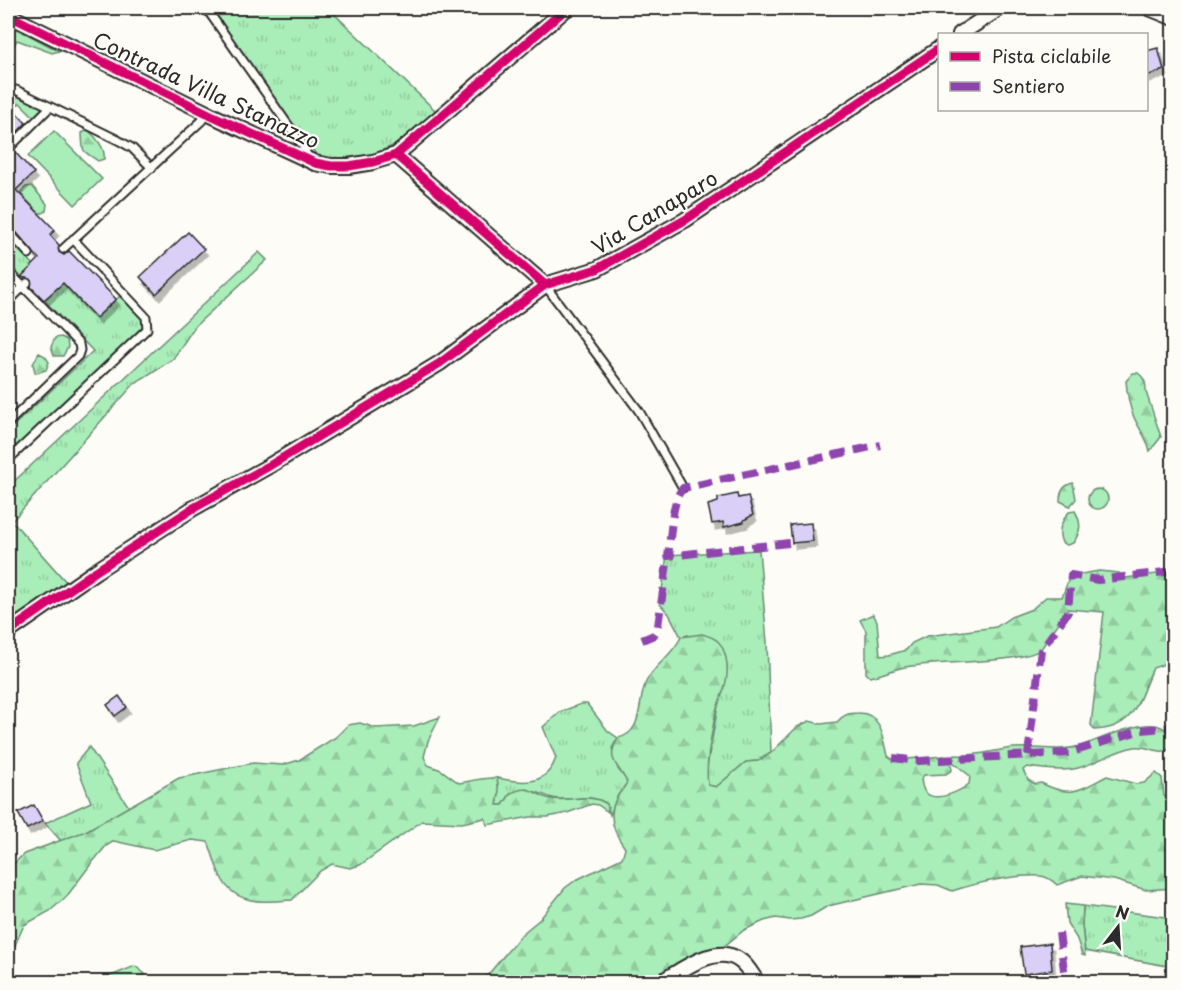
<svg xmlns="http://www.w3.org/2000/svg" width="1181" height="990" font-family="'Playpen Sans',sans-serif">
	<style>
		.grass { fill: url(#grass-tufts); stroke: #6a8c72; stroke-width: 1.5 }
		.forest { fill: url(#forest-firs); stroke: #6a8c72; stroke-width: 1.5 }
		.garden { fill: #a9edb8; stroke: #6a8c72; stroke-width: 1.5 }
		.building { fill: #dacff7; stroke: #2b2b2b; stroke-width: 1.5; filter: url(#shadow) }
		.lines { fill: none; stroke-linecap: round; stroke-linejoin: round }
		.service-casing { stroke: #2b2b2b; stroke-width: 11 }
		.minor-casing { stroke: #2b2b2b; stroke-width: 18 }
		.service { stroke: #fdfcf7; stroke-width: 7 }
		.minor { stroke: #fdfcf7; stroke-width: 14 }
		.quiet { stroke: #8e44ad; stroke-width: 8; stroke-dasharray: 15 8; stroke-linecap: butt }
		.cycleway-casing { stroke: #fdfcf7; stroke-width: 13 }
		.cycleway { stroke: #d6006c; stroke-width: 9 }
		.labels { text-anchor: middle; stroke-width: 4.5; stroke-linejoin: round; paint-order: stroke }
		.street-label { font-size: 21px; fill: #2b2b2b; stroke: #fdfcf7 }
	</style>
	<defs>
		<pattern id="grass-tufts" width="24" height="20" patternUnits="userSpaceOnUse" patternTransform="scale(1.5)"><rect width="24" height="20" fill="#a9edb8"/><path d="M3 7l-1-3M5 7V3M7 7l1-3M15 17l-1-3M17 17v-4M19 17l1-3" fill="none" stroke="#92cb9e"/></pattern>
		<pattern id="forest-firs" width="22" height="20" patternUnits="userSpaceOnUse" patternTransform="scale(1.5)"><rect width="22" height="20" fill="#a9edb8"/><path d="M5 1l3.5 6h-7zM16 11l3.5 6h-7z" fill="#92cb9e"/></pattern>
		<filter id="shadow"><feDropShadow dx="3.5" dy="6" stdDeviation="0" flood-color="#0004"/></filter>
	</defs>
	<rect width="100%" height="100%" fill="#fdfcf7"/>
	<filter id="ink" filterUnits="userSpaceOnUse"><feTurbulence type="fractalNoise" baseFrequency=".0167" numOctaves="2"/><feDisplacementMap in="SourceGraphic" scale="12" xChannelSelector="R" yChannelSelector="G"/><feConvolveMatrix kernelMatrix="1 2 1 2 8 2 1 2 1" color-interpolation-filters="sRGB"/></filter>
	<g filter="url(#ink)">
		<!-- grass -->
		<path class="grass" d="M209,8H328L436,111L397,144L371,155L333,159L319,158L288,119Z
			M14,27L59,51L52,53L17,40L8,55V33Z
			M11,94L39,105L43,109V112L36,117L32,115L20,103L8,112V95Z
			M8,237L34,265L21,277L8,262Z
			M259,252L267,260L195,326L173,359L135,383L12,521L67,583L8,626V592L9,591L8,589V487Z
			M63,283L96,318L120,296L144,321V326L8,455V431L93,351L44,300Z
			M759,550L767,642L771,753L758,761L746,762L716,787L708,785L706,772L718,706L688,635L681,637L669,614L660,604L667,555Z
			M581,704H587L608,731L618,738L612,748L618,769L628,782L618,795L610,815L607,804C591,793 577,800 559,799C550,799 544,794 536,792C529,790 519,793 511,793L503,805H497L499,794L497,778C522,783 546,787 556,758L543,727L560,712Z
			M89,747L129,807L86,831L62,842L45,823L91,802L76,763Z
			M1083,906L1173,918V967L1085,951L1082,925Z
			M135,966L145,974L139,982H87L101,980Z"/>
		<!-- forest -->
		<path class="forest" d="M88,130C96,137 106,149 104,159L98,161C82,149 83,156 82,133Z
			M32,186L47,204L46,211L43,213H39L20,193L26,187Z
			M61,337L67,340L68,347L63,356H54L51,347L55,338Z
			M39,353L45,356L49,362L46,370L37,373L35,372L33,364Z
			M1133,373H1138C1145,378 1146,383 1146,392L1161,437L1150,451C1147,437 1138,428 1133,415C1129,405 1127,392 1126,381Z
			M1073,483L1076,499L1070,506L1060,501C1060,492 1063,485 1073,483Z
			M1088 499a10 10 0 1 1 20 0a10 10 0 1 1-20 0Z
			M1075,511C1082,523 1081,532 1073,543L1067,545L1062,543C1057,531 1061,522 1069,512Z
			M1099,571L1119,573L1125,578L1173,572V661L1153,668C1137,699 1138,728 1094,730L1091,725L1104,612L1068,609L1041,649C1022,664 934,661 905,667C893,669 882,675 870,677L866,673V631L860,620L873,614L877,621L880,656L889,655L906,650L912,643L927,636L996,627L1011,617L1032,609L1046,597H1062L1070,576Z
			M702,634C717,638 722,642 726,658C731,681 720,695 715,716C711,737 705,765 708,785L716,787L746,762L758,761L771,753L797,727L809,721L821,724L837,722C843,715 848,713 858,713C881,712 884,738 888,756L894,760L944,756L951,765L952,770L946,774L924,775L921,779C922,784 922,790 926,793C937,803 960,791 969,784L970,776L953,762L955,755C974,757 994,750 1014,748C1037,746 1061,753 1083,745C1101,739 1135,723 1154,725C1166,726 1173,735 1173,746C1162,758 1149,745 1135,747C1114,750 1098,763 1078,768C1065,772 1041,769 1027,767L1023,770L1028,780L1035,784L1041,783C1071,798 1078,791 1107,776L1136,784L1144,783L1156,773L1162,778L1164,796L1173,801V888L1146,890L1114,880L1082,876L1057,885C1052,880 1048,877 1041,876C1016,874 976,883 952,891L938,885L921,884L828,906L811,916L801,919L790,920L776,918L764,921L744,930L717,952L656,982H482L522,934L540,919L565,888L576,880L622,858L625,848C612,831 606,813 619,794C622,790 625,787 627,782C618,764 605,760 618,738C644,733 637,701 646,682C655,664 673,655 681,637Z
			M440,717L428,741L424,757L428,765L441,770L459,783C474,781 481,777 497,778L499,794L497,805H503L511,793C516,791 520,789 525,789C533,790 539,795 547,798C568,804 587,791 607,804L608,812L598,805L592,804L567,813L548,817H530L487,825L485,818L462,823L422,821L360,865L350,868L332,864L320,871L292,900C265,902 235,906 221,877C215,866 213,853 208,842L192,840L154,850L114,841L106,846L91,864L67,896L50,911L24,925L8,961V869L24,854L86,831L179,778L253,763L283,765L299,760L336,737L348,725L360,723L376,728L414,726Z
			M1065,904L1083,906L1082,925L1085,956L1082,955L1077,939L1067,923Z"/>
		<!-- garden -->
		<path class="garden" d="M54,131L102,179L75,205L28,156Z"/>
		<!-- building -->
		<path class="building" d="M1158,48L1164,70L1146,76V51Z
			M12,108L26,123L8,142V112Z
			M14,151L34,173L16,190L55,230L50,235L59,245V252L64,255L69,251L116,299L96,318L63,283L44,300L31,287V279L21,277L39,259L12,227L8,225V155Z
			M188,232L204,249L156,294L140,277Z
			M737,494L738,498L748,496L753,515L744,520V522L724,527L723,522L712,524L708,505L718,502V498Z
			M811,523L813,541L792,543L790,525Z
			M119,696L127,707L115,716L107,705Z
			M34,805L43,821L27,829L18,813Z
			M1050,943L1052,970L1024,974L1020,947Z"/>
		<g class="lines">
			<!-- service casing -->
			<g class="service-casing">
				<path id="service" d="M206,8L305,149L308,160
					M8,90H16L118,140L132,148L152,168
					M8,149L50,107
					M8,231L29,254
					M63,249L209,114
					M8,271L79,344L80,350L78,356L8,423
					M545,285L639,411L683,488
					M8,302L27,283
					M8,460L147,329L146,317L73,239"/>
			</g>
			<!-- minor casing -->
			<g class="minor-casing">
				<path id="minor" d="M1149,8L1174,18
					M8,15L209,114L315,163L331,166H349L373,162L396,155L567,8
					M960,34L1000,8
					M396,155L545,285L597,269L685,220L940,48
					M8,632L96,571L192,509L269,466L440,363L545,285
					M661,982C681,971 716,943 739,960C747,965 752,975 757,982"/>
			</g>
			<!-- service -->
			<use href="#service" class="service"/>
			<!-- minor -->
			<use href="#minor" class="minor"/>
			<!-- quiet -->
			<path class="quiet" d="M789,543L668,556C671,538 671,500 683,488L880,445
				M642,640L654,635L658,626L668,556
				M1028,755L1041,650L1068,612L1071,575L1098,580L1174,571
				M893,758L919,761L1069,753L1141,730L1174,727
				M1059,933L1065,977L1064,982"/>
			<!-- cycleway casing -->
			<g class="cycleway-casing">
				<path id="cycleway" d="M8,15L209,114L315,163L331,166H349L373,162L396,155L567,8
					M396,155L545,285L597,269L685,220L940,48
					M8,632L96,571L192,509L269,466L440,363L545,285"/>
			</g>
			<!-- cycleway -->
			<use href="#cycleway" class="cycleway"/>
		</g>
	</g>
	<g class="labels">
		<!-- street labels -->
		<g class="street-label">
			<text transform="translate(206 91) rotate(25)" y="7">Contrada Villa Stanazzo</text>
			<text transform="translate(655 213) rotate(-31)" y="7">Via Canaparo</text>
		</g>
	</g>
	<!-- margin -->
	<rect width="1181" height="990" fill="none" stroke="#fdfcf7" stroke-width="30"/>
	<rect x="15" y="15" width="1151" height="960" fill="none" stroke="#2b2b2b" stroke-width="2" filter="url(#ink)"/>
	<!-- legend -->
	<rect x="938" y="33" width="210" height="78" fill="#fdfcf7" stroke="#a9a8a5" stroke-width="1.5"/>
	<rect x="950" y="52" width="30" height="9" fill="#d6006c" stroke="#a9a8a5" stroke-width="1.5"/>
	<text x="992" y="63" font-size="18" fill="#2b2b2b">Pista ciclabile</text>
	<rect x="950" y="82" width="30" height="9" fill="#8e44ad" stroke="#a9a8a5" stroke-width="1.5"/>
	<text x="992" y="93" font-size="18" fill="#2b2b2b">Sentiero</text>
	<!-- north arrow -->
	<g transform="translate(1118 927) rotate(17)" stroke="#fdfcf7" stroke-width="4.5" paint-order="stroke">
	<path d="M0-4.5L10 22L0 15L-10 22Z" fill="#2b2b2b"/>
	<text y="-9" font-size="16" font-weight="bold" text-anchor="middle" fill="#2b2b2b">N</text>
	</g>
</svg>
